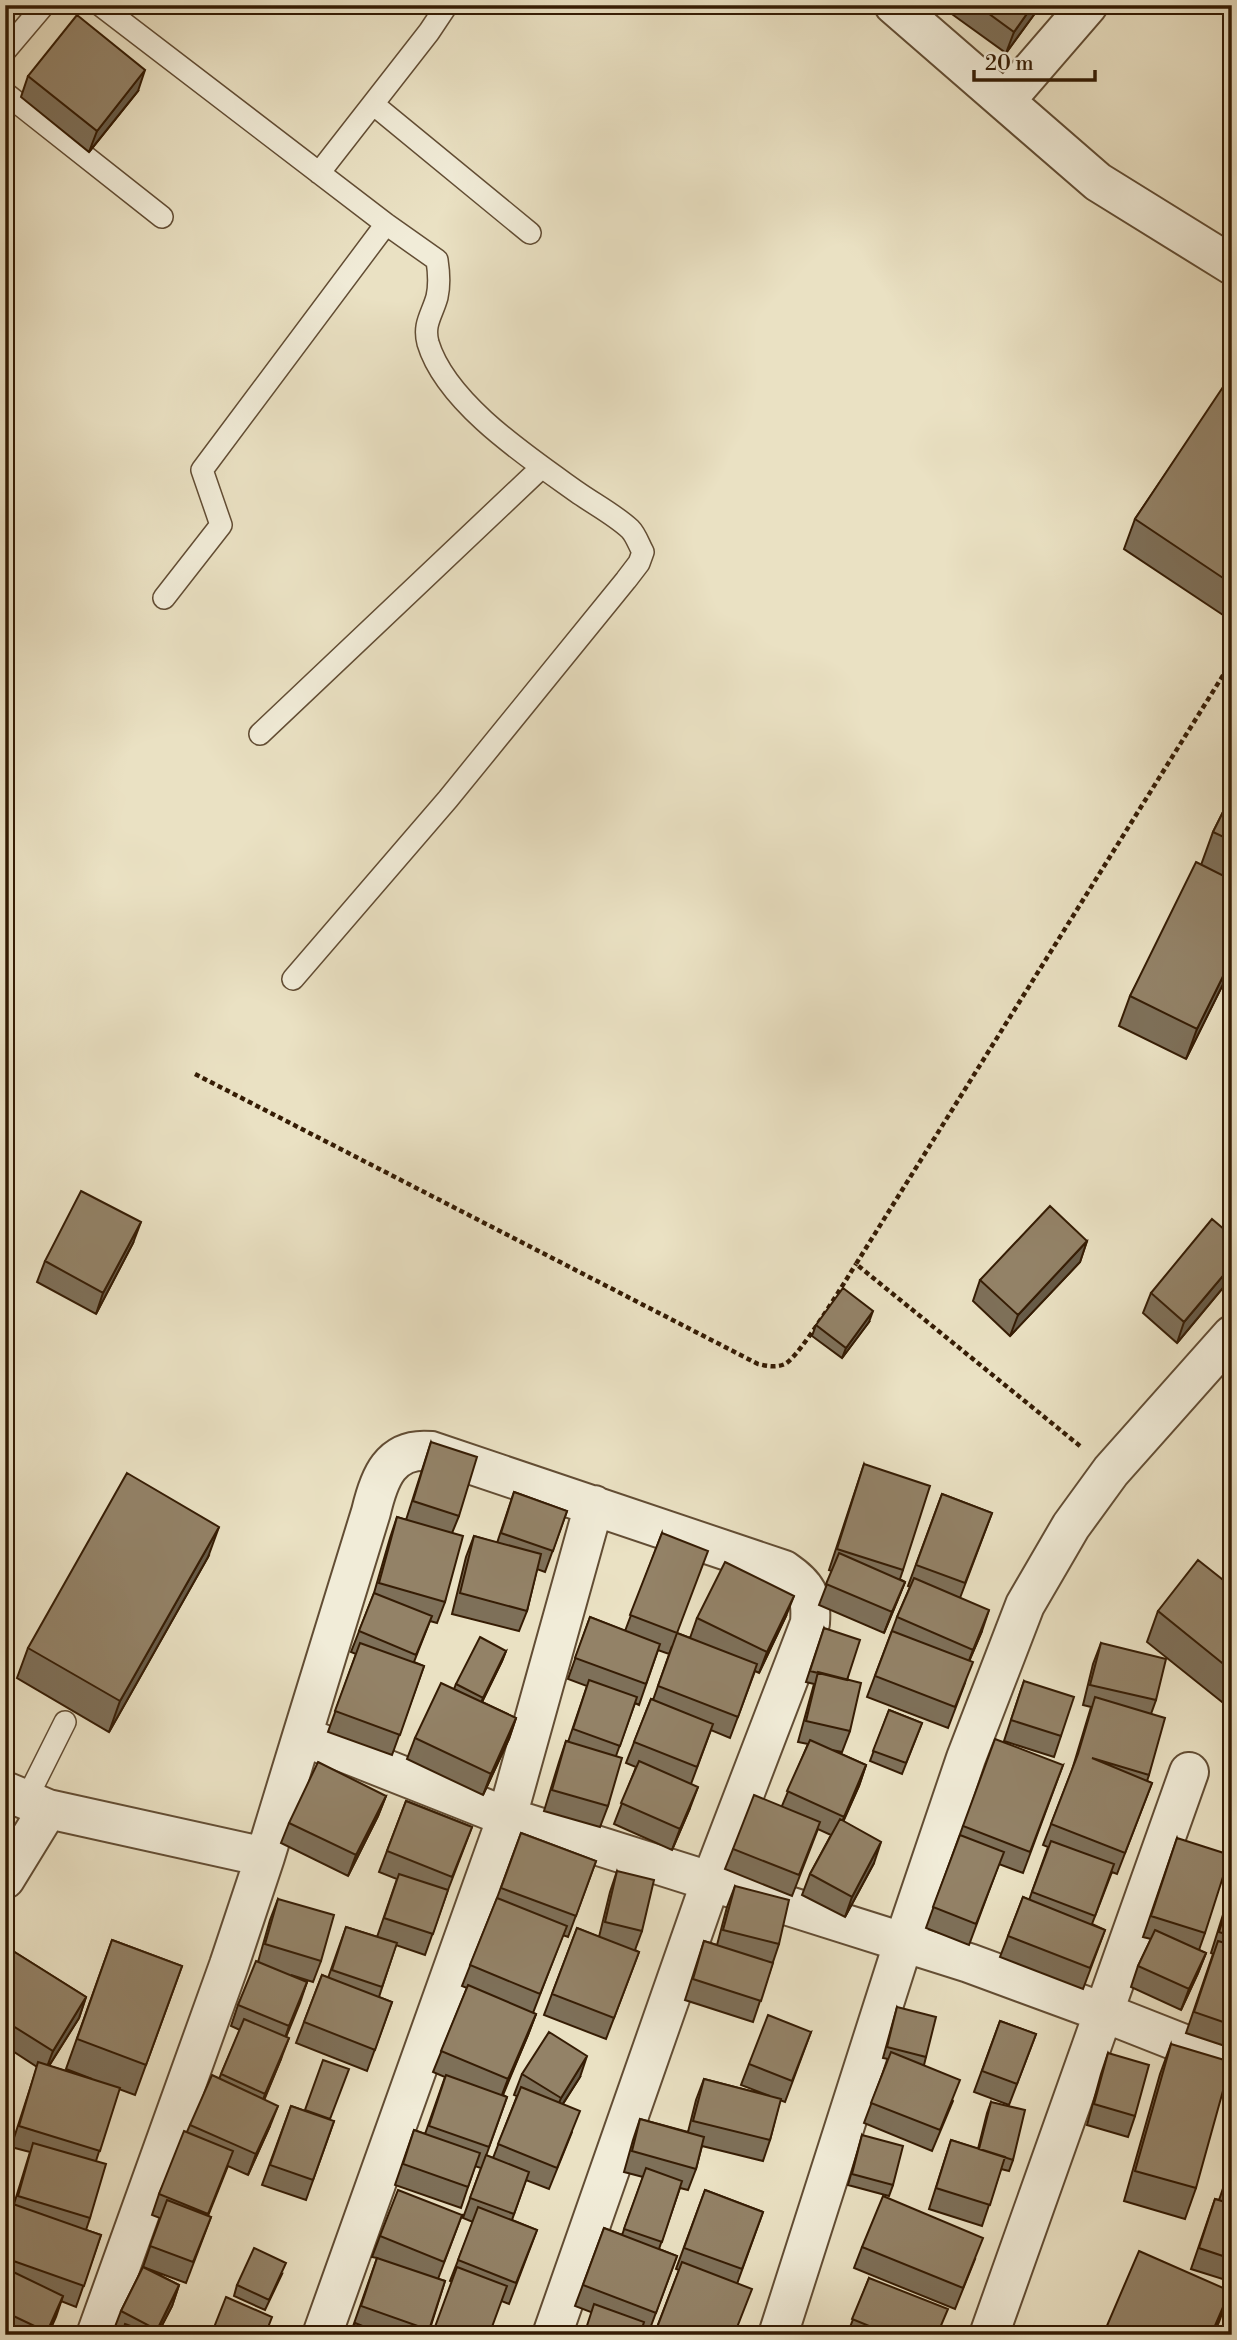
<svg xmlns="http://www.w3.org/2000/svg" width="1237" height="2340" font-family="'Libre Bodoni',serif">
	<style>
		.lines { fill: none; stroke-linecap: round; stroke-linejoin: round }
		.service-casing { stroke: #624d34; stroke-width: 24 }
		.minor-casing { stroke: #624d34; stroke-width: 42 }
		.path { stroke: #351c04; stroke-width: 4.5; stroke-dasharray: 5 3.5; stroke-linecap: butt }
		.service { stroke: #f1ecd8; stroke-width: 21 }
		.minor { stroke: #f1ecd8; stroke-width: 38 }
		.wall { fill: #7e7059; stroke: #351c04; stroke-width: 2 }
		.shaded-wall { fill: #675b48; stroke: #351c04; stroke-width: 2 }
		.building { fill: #938267; stroke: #351c04; stroke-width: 2 }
	</style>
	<rect width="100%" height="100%" fill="#eae1c3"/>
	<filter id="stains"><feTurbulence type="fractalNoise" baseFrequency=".00286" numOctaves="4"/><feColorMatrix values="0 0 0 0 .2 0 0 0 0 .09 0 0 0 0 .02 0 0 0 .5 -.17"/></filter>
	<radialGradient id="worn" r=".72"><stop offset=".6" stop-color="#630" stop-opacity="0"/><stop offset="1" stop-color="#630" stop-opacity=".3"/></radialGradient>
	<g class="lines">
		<!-- service casing -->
		<g class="service-casing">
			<path id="service" d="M100,5L386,224L437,260C439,273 440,284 437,297C432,315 423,324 428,343C446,403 528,457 577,492C594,504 615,515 630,529C636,535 639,545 643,552L639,563L626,580L448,799L293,979
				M5,51L44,5
				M5,93L162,217
				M373,104L530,233
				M319,173L429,32L447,5
				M164,598L221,525L202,470L386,224
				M260,734L542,467
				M26,1800L65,1722"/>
		</g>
		<!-- minor casing -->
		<g class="minor-casing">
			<path id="minor" d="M894,5L1098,182L1232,265
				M1005,101L1088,5
				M302,1736L371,1512C379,1478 390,1447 431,1451L784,1570C807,1586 812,1594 810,1623L711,1881L552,2335
				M5,1791L48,1809L265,1857L302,1736L507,1817L969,1963L1105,2013L1232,2063
				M5,1879L48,1809
				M96,2335L229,1965L265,1857
				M322,2335L507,1817L594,1505
				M778,2335L903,1944L966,1758L1025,1605L1071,1526L1111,1471L1232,1335
				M989,2335L1189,1772"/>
		</g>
		<!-- path -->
		<path class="path" d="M195,1074L758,1364C767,1366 776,1368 785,1364C800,1356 844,1283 856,1264
			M1080,1446L856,1264L1232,661"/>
		<!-- service -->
		<use href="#service" class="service"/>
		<!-- minor -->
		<use href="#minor" class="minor"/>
	</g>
	<!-- wall -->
	<path class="wall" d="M952,5H1041L1006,53L949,12Z
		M28,76L138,91L89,152L21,97Z
		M1232,376V615L1229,619L1124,549L1135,519Z
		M1232,794V966L1186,1059L1119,1026L1130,996L1201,865L1213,832Z
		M1232,1236V1277L1177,1343L1143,1313L1151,1293Z
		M1087,1241L1080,1262L1010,1336L973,1301L980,1280Z
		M133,1243L96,1314L37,1282L45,1261Z
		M869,1322L842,1358L812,1336L816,1325Z
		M431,1442L459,1516L452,1533L445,1602L437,1623L430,1621L414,1662L424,1666L392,1755L328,1732L356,1654L351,1652L374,1593L390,1538L397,1517L406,1520Z
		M864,1464L903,1570L900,1579L905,1582L884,1633L819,1605L832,1571L829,1570Z
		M514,1492L567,1511L545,1572L537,1569L527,1611L519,1631L452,1614L466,1557L474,1536L497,1543Z
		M942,1494L992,1513L960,1598L982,1631L969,1661L965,1683L948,1728L867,1697L897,1617L910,1587L908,1586Z
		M662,1533L677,1633L690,1638L697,1618L786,1616L759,1673L755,1671L730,1738L711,1730L691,1784L690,1808L672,1850L614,1824L636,1767L626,1763L651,1699L653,1700L672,1646L669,1654L658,1650L639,1705L635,1703L616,1756L608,1806L600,1827L544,1811L559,1762L566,1741L568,1742L587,1686L568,1679L590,1617L625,1631Z
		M208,1557L109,1732L17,1678L28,1648Z
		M1232,1569V1710L1147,1642L1158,1611L1224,1580Z
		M824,1628L847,1680L850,1731L842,1752L832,1750L866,1765L859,1786L843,1821L874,1863L845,1917L802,1895L810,1874L831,1835L818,1829L792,1896L725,1869L733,1849L782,1806L808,1744L798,1742L814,1684L806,1682Z
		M1101,1643L1156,1700L1151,1714L1149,1775L1147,1781L1152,1783L1117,1874L1112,1872L1092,1924L1105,1930L1083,1989L1000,1957L1023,1897L1029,1900L1048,1847L1043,1845L1072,1770L1091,1707L1083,1705L1093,1664Z
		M506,1651L502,1661L482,1702L516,1718L509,1739L483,1795L407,1759L415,1738L454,1689L456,1684Z
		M1024,1681L1061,1736L1054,1757L1004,1741Z
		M889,1710L922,1723L902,1774L870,1761Z
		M1063,1765L1023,1873L999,1864L969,1945L926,1928L963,1826Z
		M386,1796L378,1816L348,1876L281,1843L289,1823Z
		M406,1801L472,1827L448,1890L425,1955L396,1945L379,1997L392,2002L367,2071L296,2043L322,1975L328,1978L346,1927L377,1937L397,1879L379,1872Z
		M521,1833L596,1861L568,1937L563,1935L533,2013L536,2014L528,2035L503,2095L507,2097L486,2156L493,2158L517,2096L514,2095L522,2074L580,2077L563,2104L572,2132L549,2189L526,2180L512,2220L537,2230L509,2304L450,2281L473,2222L463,2218L481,2168L475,2166L461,2208L395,2185L414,2130L425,2134L445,2077L433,2072L467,1988L462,1986L497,1898Z
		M1177,1838L1205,1933L1199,1950L1206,1953L1198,1973L1181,2010L1131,1987L1138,1966L1151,1939L1143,1937Z
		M617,1871L642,1931L635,1950L639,1952L606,2039L544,2015L577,1928L599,1937L610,1892Z
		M735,1886L779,1944L753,2022L685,2000L704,1941L717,1945L727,1907Z
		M1232,1886V2046L1231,2048L1186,2033L1213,1954L1211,1953Z
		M278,1899L321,1961L313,1982L291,1975L307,1982L286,2036L281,2059L264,2099L270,2126L248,2175L228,2166L208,2216L211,2217L186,2283L143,2267L179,2285L172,2306L157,2335H119L113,2332L121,2311L143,2267L160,2218L152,2215L159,2194L190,2125L219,2079L240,2030L231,2026L238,2005L258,1962L270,1920Z
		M112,1940L182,1966L135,2095L119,2089L96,2161L90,2218L86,2230L101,2235L76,2307L61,2301L48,2335H5V2225L14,2204L30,2152L11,2147L37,2067L5,2046V1946L86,1997L79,2018L49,2066L92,2079L66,2069Z
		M897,2007L926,2057L924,2065L953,2101L932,2151L864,2123L888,2059L883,2058Z
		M1000,2021L1036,2034L1009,2105L974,2092Z
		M811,2032L785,2102L780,2100L770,2140L763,2161L702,2146L696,2169L688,2190L680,2188L659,2249L677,2256L648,2334L575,2306L604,2228L622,2235L643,2177L624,2172L633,2140L640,2119L688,2132L696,2100L704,2079L770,2096L741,2085L749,2064Z
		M1171,2044L1196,2188L1185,2219L1124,2201L1160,2074Z
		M1108,2053L1135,2116L1128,2137L1087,2125L1101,2074Z
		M991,2102L1013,2160L1009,2171L1001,2169L982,2226L929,2209L951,2140L978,2149L987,2113Z
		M291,2106L334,2121L306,2200L262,2185Z
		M862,2135L893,2185L889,2196L848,2185Z
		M1232,2162V2282L1191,2269L1215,2199L1219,2200Z
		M705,2190L763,2212L737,2284L735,2335H654L679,2270L676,2269Z
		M462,2215L438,2279L445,2281L428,2335H350L377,2258L372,2257L380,2236Z
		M862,2247L975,2259L955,2309L854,2268Z
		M282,2274L265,2310L234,2296L237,2285Z
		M869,2278L938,2335H847Z"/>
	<!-- shaded-wall -->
	<path class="shaded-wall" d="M1033,5H1041L1006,53L1014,32Z
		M145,70L138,91L89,152L97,131Z
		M1232,958V966L1186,1059L1197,1029Z
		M141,1222L133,1243L96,1314L103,1293Z
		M1087,1241L1080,1262L1010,1336L1018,1315Z
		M1232,1265V1277L1177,1343L1184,1322Z
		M873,1311L869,1322L842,1358L846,1348Z
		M219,1527L208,1557L109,1732L120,1701Z
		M905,1582L897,1602L884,1633L892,1612Z
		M794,1596L786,1616L759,1673L767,1652Z
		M989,1610L982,1631L965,1671L973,1650Z
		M506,1651L502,1661L479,1708L483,1698Z
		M516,1718L509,1739L483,1795L491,1774Z
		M866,1765L859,1786L836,1838L844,1817Z
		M698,1787L690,1808L672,1850L680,1829Z
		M386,1796L378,1816L348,1876L356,1855Z
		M881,1842L874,1863L845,1917L852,1897Z
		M1206,1953L1198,1973L1181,2010L1189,1989Z
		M307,1982L300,2003L282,2047L289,2026Z
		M86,1997L79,2018L45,2072L53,2051Z
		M536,2014L528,2035L500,2100L508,2079Z
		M289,2038L281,2059L258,2115L265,2094Z
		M587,2056L580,2077L553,2119L561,2098Z
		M278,2106L270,2126L248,2175L256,2154Z
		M179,2285L172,2306L157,2335H155Z
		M1230,2291L1219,2322L1213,2335H1211Z
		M63,2296L56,2317L48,2335H46Z"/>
	<!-- building -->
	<path class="building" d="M977,5H1033L1014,32Z
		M77,15L145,70L97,131L28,76Z
		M1231,375L1232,376V584L1135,519Z
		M1232,794V841L1213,832Z
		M1196,862L1232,880V958L1197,1029L1130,996Z
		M81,1191L141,1222L103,1293L45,1261Z
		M1050,1206L1087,1241L1018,1315L980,1280Z
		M1212,1219L1232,1236V1265L1184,1322L1151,1293Z
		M843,1288L873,1311L846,1348L816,1325Z
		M431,1442L477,1457L459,1516L413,1501Z
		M864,1464L930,1486L903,1570L837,1549Z
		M127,1473L219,1527L120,1701L28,1648Z
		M514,1492L567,1511L553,1551L501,1533Z
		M942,1494L992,1513L965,1583L916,1565Z
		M397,1517L463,1536L445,1602L379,1583Z
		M662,1533L708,1551L677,1633L630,1615Z
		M474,1536L541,1554L527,1611L460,1593Z
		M839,1553L905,1582L892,1612L826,1584Z
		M1198,1560L1232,1587V1671L1158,1611Z
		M725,1562L794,1596L767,1652L697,1618Z
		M1232,1569V1584L1225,1578Z
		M914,1578L989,1610L973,1650L897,1617Z
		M374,1593L432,1616L416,1655L359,1631Z
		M590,1617L660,1644L646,1684L575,1658Z
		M824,1628L860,1640L847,1680L810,1671Z
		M892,1631L973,1662L955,1707L875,1676Z
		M677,1633L757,1664L738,1717L658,1686Z
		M480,1637L506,1651L483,1698L456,1684Z
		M360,1643L424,1666L400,1735L335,1711Z
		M1101,1643L1166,1659L1156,1700L1090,1685Z
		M818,1672L861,1683L850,1731L806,1721Z
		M589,1680L637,1697L620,1746L573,1729Z
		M1024,1681L1074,1697L1061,1736L1011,1720Z
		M441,1683L516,1718L491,1774L415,1738Z
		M1095,1697L1165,1718L1149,1775L1092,1758L1152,1783L1125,1853L1051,1824L1078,1754Z
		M651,1699L713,1724L697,1767L634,1742Z
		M889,1710L922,1723L906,1763L873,1751Z
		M995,1739L1063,1765L1030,1852L963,1826Z
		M810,1740L866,1765L844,1817L787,1791Z
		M566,1741L622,1758L608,1806L552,1790Z
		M639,1761L698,1787L680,1829L621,1803Z
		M318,1762L386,1796L356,1855L289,1823Z
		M754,1795L820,1822L799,1875L733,1849Z
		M406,1801L472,1827L452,1877L387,1851Z
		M840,1819L881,1842L852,1897L810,1874Z
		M521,1833L596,1861L576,1916L501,1888Z
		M960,1835L1004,1852L976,1924L933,1907Z
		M1177,1838L1230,1855L1205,1933L1151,1916Z
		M1051,1841L1114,1864L1095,1916L1032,1892Z
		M617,1871L654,1880L642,1931L605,1922Z
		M399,1874L448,1890L433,1934L384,1918Z
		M735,1886L789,1900L779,1944L723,1930Z
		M1232,1890V1936L1219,1932Z
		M1023,1897L1105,1930L1090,1968L1008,1936Z
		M497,1898L567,1926L540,1994L470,1965Z
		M278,1899L334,1915L321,1961L265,1944Z
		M346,1927L397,1943L382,1987L332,1970Z
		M577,1928L639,1952L614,2018L552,1994Z
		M1155,1930L1206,1953L1189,1989L1138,1966Z
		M112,1940L182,1966L146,2065L77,2039Z
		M704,1941L773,1963L761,2001L693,1979Z
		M1218,1941L1232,1945V2025L1194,2012Z
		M5,1946L86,1997L53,2051L5,2021Z
		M256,1961L307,1982L289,2026L238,2005Z
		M322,1975L392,2002L375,2050L304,2022Z
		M468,1985L536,2014L508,2079L441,2051Z
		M897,2007L936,2017L926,2057L887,2047Z
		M768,2015L811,2032L792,2081L749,2064Z
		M244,2019L289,2038L265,2094L221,2074Z
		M1000,2021L1036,2034L1017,2084L982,2071Z
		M549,2032L587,2056L561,2098L522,2074Z
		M1171,2044L1231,2062L1196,2188L1135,2171Z
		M891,2052L960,2080L940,2130L871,2103Z
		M1108,2053L1149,2065L1135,2116L1094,2104Z
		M323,2060L349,2069L330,2119L305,2110Z
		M38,2062L120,2088L100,2151L19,2126Z
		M212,2075L278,2106L256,2154L190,2125Z
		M446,2075L507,2097L489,2147L429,2126Z
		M704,2079L781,2099L770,2140L693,2121Z
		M521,2087L580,2111L557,2168L498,2144Z
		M991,2102L1025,2110L1013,2160L979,2149Z
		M291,2106L334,2121L313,2180L270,2165Z
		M640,2119L704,2137L696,2169L632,2151Z
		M414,2130L480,2153L468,2187L403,2164Z
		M184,2131L233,2151L208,2214L159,2194Z
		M862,2135L903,2146L893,2185L852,2174Z
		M951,2140L1005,2157L990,2205L936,2188Z
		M33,2143L106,2164L90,2218L18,2196Z
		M486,2155L529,2172L514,2214L470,2198Z
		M1232,2165V2189L1225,2187Z
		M646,2168L682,2181L662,2242L624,2229Z
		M398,2190L462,2215L444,2262L380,2236Z
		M705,2190L763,2212L742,2269L684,2248Z
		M883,2196L983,2238L963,2288L862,2247Z
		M1215,2199L1232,2204V2259L1199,2248Z
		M167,2200L211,2217L193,2262L150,2246Z
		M13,2204L101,2235L84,2286L5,2258V2226Z
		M478,2207L537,2230L516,2283L458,2260Z
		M604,2228L677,2256L656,2313L583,2285Z
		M254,2248L286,2263L269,2300L237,2285Z
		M1139,2251L1230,2291L1211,2335H1103Z
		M377,2258L445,2281L429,2330L361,2306Z
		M682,2262L752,2289L734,2335H659L655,2333Z
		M143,2267L179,2285L157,2330L121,2311Z
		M457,2267L507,2286L489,2335H432Z
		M5,2268L63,2296L47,2332L5,2312Z
		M869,2278L948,2309L937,2335H891L852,2319Z
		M226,2297L272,2317L265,2335H211Z
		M594,2304L644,2322L640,2335H584Z
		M355,2323L385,2335H350Z
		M125,2324L155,2335H122Z"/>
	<!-- margin -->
	<rect width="1237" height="2340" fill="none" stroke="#eae1c3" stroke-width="28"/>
	<rect x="7" y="7" width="1223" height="2326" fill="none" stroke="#351c04" stroke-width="3.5"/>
	<rect x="14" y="14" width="1209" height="2312" fill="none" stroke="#351c04" stroke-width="2"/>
	<!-- scale -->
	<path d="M974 70v10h121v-10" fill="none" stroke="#351c04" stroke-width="3.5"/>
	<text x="985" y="70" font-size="21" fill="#351c04" stroke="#f1ecd8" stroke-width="5" paint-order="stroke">20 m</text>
	<rect width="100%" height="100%" filter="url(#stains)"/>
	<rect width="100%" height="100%" fill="url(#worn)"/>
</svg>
